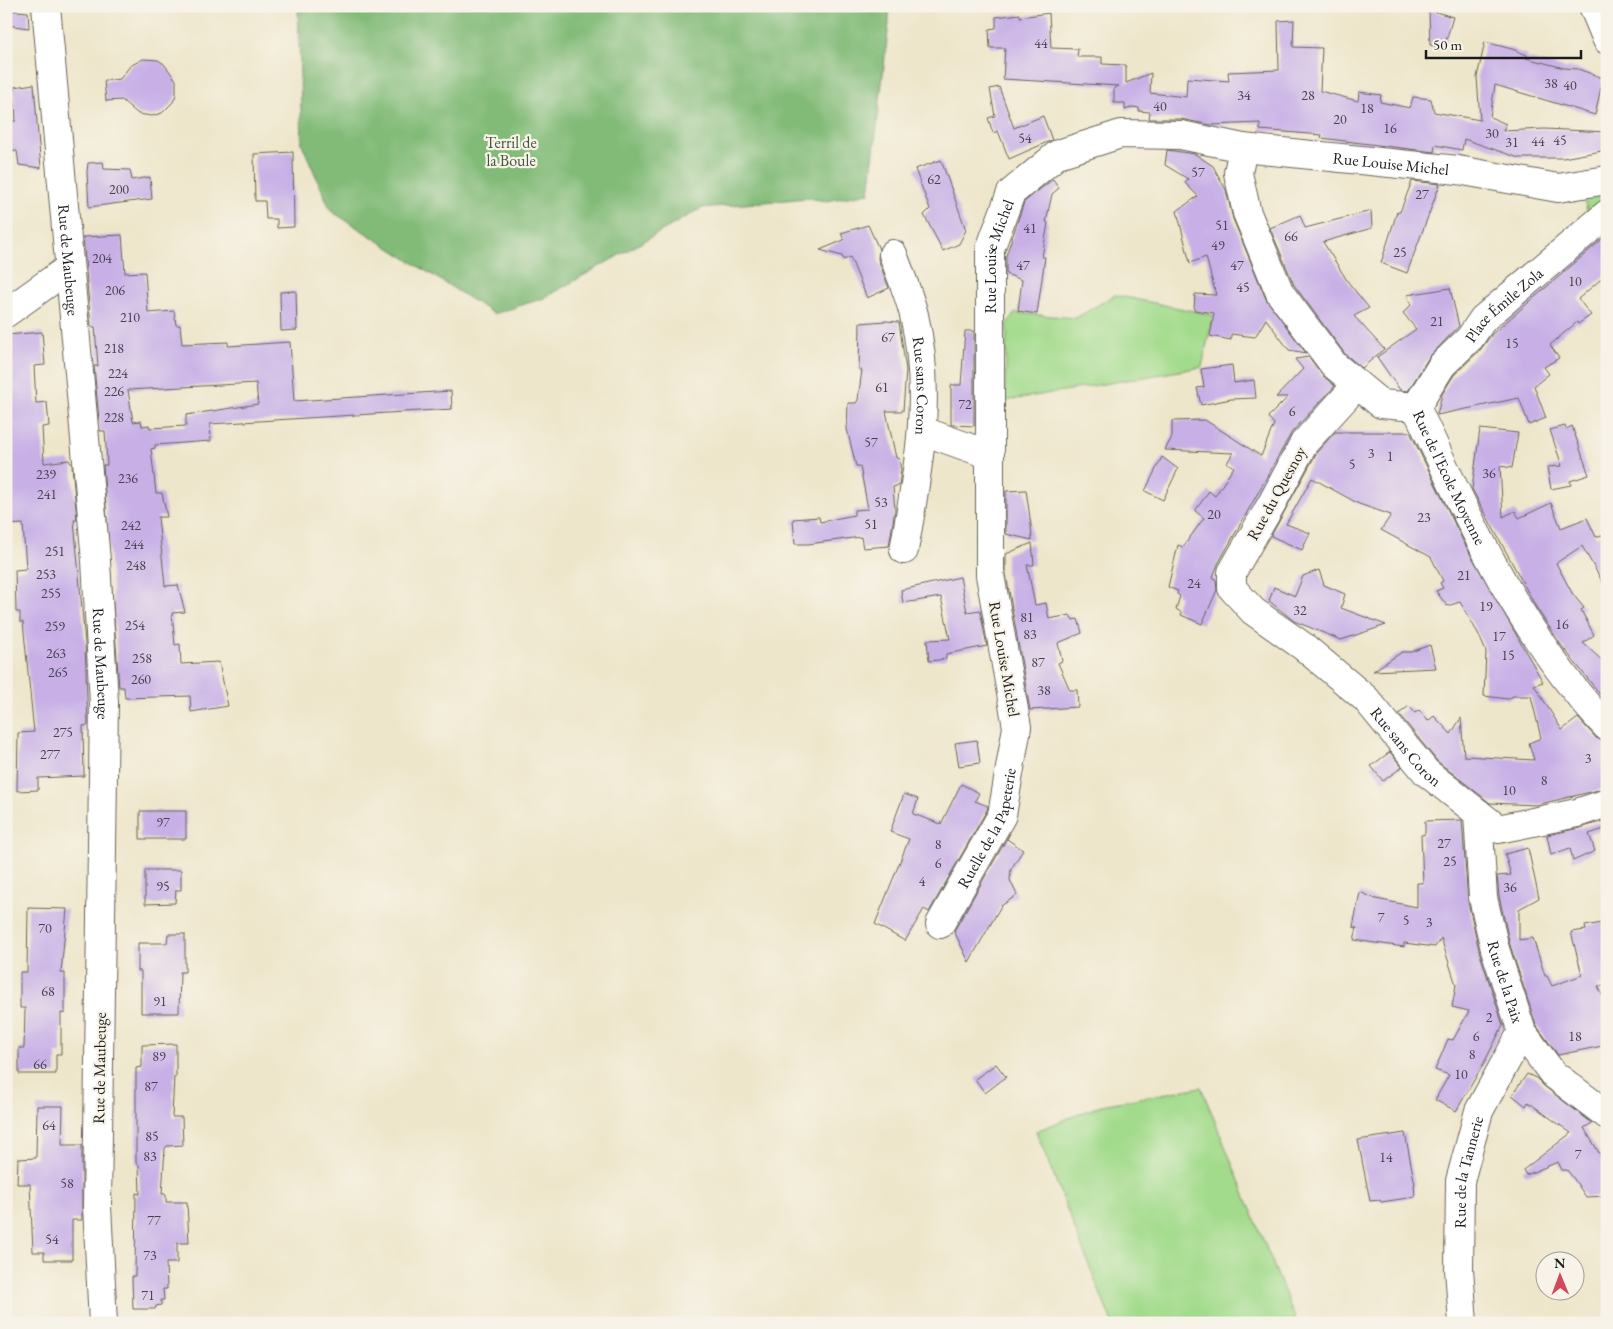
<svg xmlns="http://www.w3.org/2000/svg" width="1613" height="1329" font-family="'EB Garamond',serif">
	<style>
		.green { fill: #a3db8c; stroke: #607c54 }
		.forest { fill: #82bb78; stroke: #4f6c4a }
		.building { fill: #c8b0e7; fill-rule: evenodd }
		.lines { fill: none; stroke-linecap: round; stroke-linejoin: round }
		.minor-casing { stroke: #666359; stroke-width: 30 }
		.minor { stroke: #fff; stroke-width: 28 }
		.labels { text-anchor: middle; stroke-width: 4.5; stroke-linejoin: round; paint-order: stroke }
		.number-label { font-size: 14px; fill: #47414f }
		.park-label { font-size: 16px; fill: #44553e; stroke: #f7f3e8 }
		.street-label { font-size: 16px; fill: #1c1c1c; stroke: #f7f3e8 }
	</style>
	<rect width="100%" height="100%" fill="#f7f3e8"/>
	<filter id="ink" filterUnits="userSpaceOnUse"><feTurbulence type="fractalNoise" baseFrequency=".02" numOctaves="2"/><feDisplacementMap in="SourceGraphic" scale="10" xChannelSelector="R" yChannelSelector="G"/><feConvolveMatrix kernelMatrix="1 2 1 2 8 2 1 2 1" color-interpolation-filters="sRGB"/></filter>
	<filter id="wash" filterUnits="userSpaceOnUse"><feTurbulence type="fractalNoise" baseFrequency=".0096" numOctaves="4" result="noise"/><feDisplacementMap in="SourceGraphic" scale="20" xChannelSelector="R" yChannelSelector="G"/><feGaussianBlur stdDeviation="1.12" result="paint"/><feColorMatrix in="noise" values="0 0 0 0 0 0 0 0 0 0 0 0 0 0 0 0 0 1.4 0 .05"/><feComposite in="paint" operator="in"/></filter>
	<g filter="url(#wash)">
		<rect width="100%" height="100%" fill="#eee6cb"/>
		<!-- green -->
		<path class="green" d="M1607,190V198L1588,216L1586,205L1579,195Z
			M1115,295L1213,315L1202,367L1005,401L1007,324L1015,313L1076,318Z
			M1201,1087L1297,1323H1112L1036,1131L1102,1105Z"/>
		<!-- forest -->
		<path class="forest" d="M298,6H889V23L869,193L827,201L807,198L702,208L544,298L494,314L331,211L302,144Z"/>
		<g id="blocks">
			<!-- building -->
			<path class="building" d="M6,10L28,12L29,28L6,25Z
				M1429,10L1453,17L1444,48L1430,45Z
				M1049,13L1051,48L1078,49L1077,57H1102V64L1126,65V83L1151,73L1150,93L1186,97L1187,78L1229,81L1228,72L1279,70L1278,21L1294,20L1293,47L1322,48L1320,91L1358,101L1359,92L1381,95L1380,102L1410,108L1413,97L1431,99L1434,112L1480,120L1477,77L1485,42L1512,49L1527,55L1526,58L1564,68L1578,69L1603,78L1595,115L1495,85L1490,117L1506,124L1503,131L1545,129L1607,132V150L1563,158H1519L1464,139L1462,150L1435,145L1434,152L1321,138L1322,135L1260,130V123L1211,125L1181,119H1149L1150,112L1139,111V108L1133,107L1125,110V103H1114V88L1119,86L1003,79L1005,48H990L989,29L996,28V17L1020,14V17Z
				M143,59L158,60L164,64L176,80V95L173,102L162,113L152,116L138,114L122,100L106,101L104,81L120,79L130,66Z
				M34,84L37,123L41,168L19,165L17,151L6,152V121H16L14,87Z
				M999,87L1014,128L1043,116L1052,140L1009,159L998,131L993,133L988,118L995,116L990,89Z
				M1167,150L1195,154L1213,166L1226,190L1233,219L1266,299L1306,353L1289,350L1266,319L1255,337L1231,334V340L1210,336L1214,313L1194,310L1195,294L1216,295L1206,257L1190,263L1177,211L1198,196L1185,183L1188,179L1165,165Z
				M293,152L294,227L277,228V219H266L265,201H255L254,154Z
				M941,160L966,230L959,244L943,251L924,215L930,209L915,169Z
				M103,162L104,169L130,170L132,180L150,177L152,199L89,207L87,172L88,163Z
				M1053,179L1059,188L1052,194L1046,222L1048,223L1042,257H1045L1037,314L1018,311L1022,280L1006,274V256L1024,202Z
				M1412,181L1440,184L1407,273L1381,263L1397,212H1400Z
				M1371,211L1372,228L1323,242L1348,282L1369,308L1354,316L1384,349L1362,368L1345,354L1294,285L1270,228L1300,215L1305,228Z
				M868,225L879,249L878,259L889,288L867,298L850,257L844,260L842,256L820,250L844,240L841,233Z
				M122,235L125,273L145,272L148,313L174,311L176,325H180L182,344L228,342V346L290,342L294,401L451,391L452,409L210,424L211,441L155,445V448L151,449L156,493H162L167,517H158L165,586L178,585L185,612L172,613L175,645L180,644L181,664L219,662L228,706L191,712L190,696L125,698L124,687H119L103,465H107L106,447L105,431H100L94,366H98L95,327H91L83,237ZM256,383L258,404L186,415V426L150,428L149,425L142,426L141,421L133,422L128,390Z
				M1607,235V274L1578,299L1591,315L1578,324L1577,322L1550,345L1559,358L1544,367L1549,374L1534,386L1546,418L1529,425L1519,398L1437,415L1442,394L1454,375L1481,349L1492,334Z
				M1450,288L1459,326L1429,357L1408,391L1400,390L1377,357L1416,329L1403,313L1411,305L1407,295Z
				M296,291L297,330L281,331L280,292Z
				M886,321L899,322L906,370L903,411H886L896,458H899L901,470L899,485L893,487L895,510L889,546L863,548L861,537L808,544H795L793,519L819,517L820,522L854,515V510L868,509L860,466H856L847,429L848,403H856L858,400L862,370H859L860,323Z
				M965,331H974V426L954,425H951V385H961Z
				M42,332L45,365L34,366L36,403L47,402L49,426L42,427L44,463L69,460L72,465L77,520H74L85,643L88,725L83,726L84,776L38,778V790L17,791L18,733L34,732L23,622H20V612H16L15,570L26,569L23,524L6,525V335Z
				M1309,357L1322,375L1335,386L1292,432L1218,564L1213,577L1216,580L1217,590L1202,624L1181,615L1182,613L1176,609L1180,596L1177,594L1178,591L1168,587L1178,545L1183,547L1204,518L1195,511L1209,491L1215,496L1234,467L1227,463L1233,453L1165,450L1172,437V421L1205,420L1261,456L1274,424L1268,417L1288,397H1276L1303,369L1295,359Z
				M1232,365L1234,383L1254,380L1256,398L1231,399L1201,405L1197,388L1204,387L1201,369Z
				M1565,426L1566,429L1572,426L1589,475L1570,481L1571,485L1551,489L1547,467L1562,466L1550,430Z
				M1480,429L1518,433L1512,468L1500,466L1503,517L1515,511L1519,518L1551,503L1561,528L1587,518L1596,537L1602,535L1607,546V590L1582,546L1556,563L1572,593L1584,608L1581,610L1594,635L1583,643L1607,665V703L1561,645L1536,607L1472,489Z
				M1335,432H1410L1463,541L1543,682L1534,685L1562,730L1578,718L1596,738L1607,742V788L1536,805L1490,803L1437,761L1399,714L1409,706L1415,713L1419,710L1428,721L1434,716L1451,734L1461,718L1464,756L1534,760L1529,743L1541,738L1531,696H1513L1508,699L1484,696L1486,652L1479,635L1460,602L1447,606L1436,591L1443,588L1440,583L1443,581L1431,557L1381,530L1391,515L1359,504L1312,478L1286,524L1310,533L1302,550L1271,536L1317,452Z
				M1162,457L1178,469L1163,500L1145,491Z
				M1026,490L1031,525L1032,540L1006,534V491Z
				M1032,543L1034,565H1027L1035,605L1046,603L1049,619L1070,615L1073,620L1078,619L1082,633L1058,643L1062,661L1058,663L1070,690H1077L1078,707L1030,710L1006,574V554Z
				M1319,570L1324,585L1345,594L1341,608L1386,625L1341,640L1294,621L1269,601L1274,587L1295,596L1303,576Z
				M960,577L967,612L980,610L987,646L946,654V659L929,661L927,640L950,639L941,597L903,603L901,590Z
				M1430,645L1436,668L1373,671L1402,652H1411Z
				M977,740L980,763L959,766L955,743Z
				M1390,752L1402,767L1383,781L1371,766Z
				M961,784L979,793L975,801L988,806L987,810L929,912L924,909L905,941L875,924L909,839L890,832L904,794L918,799L913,814L941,824Z
				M140,811H186V839H140Z
				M1462,820L1468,902L1480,954L1503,1025L1483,1065L1456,1111L1435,1100L1449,1075L1435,1070L1448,1039L1453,1040L1469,1011L1452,1007L1456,985L1441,938L1435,947L1404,943V947L1354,940L1357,928L1353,927L1360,892L1376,899L1417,907V883H1423L1421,835L1425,834V821Z
				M1607,820V828L1589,834L1595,851L1573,861L1570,848L1551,855L1547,835L1580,828Z
				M1010,833L1007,839L1023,850L1011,869L1010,880L1017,895L1001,906L969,962L954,931Z
				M1528,848L1539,898L1519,909V940L1533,938L1545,976H1547L1552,986L1582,975L1571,932L1586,930L1585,926L1607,922V986H1598L1607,1005V1045L1558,1055L1536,1025L1510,945L1499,896L1497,876L1511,875L1505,854Z
				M145,870H181V890H176L175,903L145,904Z
				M28,908L67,909L61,973H65V1014L61,1013V1054H56V1074H19V1048H24L25,1008H20V972H27Z
				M168,934H185V972H180L179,1013H141V971H138V943H167Z
				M176,1044V1077H174L172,1117H182L183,1145L167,1146L165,1148L162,1194H166V1202H187L189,1243H177V1263H166L167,1289H163L164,1300H161V1305L156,1306L155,1309H133L132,1276H135L136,1193L140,1194L139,1165L136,1163V1068L142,1067V1045Z
				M996,1064L1006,1077L985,1093L975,1079Z
				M1527,1074L1536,1078L1544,1086L1592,1123L1584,1128L1607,1166V1196L1586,1197L1574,1179L1567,1170H1562L1558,1162L1526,1175L1523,1170L1571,1133L1528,1102L1526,1106L1512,1095Z
				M37,1106H63L62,1145H82V1220H72V1260H44V1252H33L30,1184H17L18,1159L36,1158Z
				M1405,1133L1415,1185H1414L1415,1197L1381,1202L1380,1200L1370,1201L1358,1140Z"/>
		</g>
	</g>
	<g filter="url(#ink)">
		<use href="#blocks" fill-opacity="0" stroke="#666359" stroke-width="1"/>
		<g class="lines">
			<!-- minor casing -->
			<g class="minor-casing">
				<g id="minor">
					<path id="s1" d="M46,6L96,561L104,703L97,1206L103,1323"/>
					<path d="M1593,6L1607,40"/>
					<path d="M1243,148L1238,173L1247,213L1280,293L1334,365L1381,404L1416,407"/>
					<path id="s2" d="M893,254C900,274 909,295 914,315C933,397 918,470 904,550"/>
					<path d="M6,313L69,268"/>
					<path id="s3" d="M1357,385L1304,443L1272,503L1232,572V588L1253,611L1304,647L1366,699L1426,772L1498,829L1577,813L1607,803"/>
					<path id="s4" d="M1416,407C1469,520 1520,635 1607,727"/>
					<path id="s5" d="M1416,407L1442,365L1470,338L1483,319L1607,214"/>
					<path d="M923,431L990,455"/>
					<path id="s6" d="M1478,813L1483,898L1495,949L1522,1032L1553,1074L1607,1115"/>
					<path id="s7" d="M940,924L1002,815L1017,727L990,575V249L1011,193L1058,154L1121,134L1181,135L1243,148L1458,170L1558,188L1607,180"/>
					<path id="s8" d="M1463,1323L1459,1269L1460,1181L1479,1111L1522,1032"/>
				</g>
			</g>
			<!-- minor -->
			<use href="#minor" class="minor"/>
		</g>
	</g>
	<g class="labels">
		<!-- number labels -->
		<g class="number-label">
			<text x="1041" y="48">44</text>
			<text x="1551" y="88">38</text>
			<text x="1570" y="90">40</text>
			<text x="1244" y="100">34</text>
			<text x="1308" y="100">28</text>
			<text x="1160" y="111">40</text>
			<text x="1367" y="113">18</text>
			<text x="1340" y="124">20</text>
			<text x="1390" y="133">16</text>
			<text x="1492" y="138">30</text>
			<text x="1025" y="143">54</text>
			<text x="1560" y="145">45</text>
			<text x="1538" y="146">44</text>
			<text x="1512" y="147">31</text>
			<text x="1198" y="177">57</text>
			<text x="934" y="184">62</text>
			<text x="119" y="194">200</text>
			<text x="1422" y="199">27</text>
			<text x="1222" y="230">51</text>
			<text x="1030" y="233">41</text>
			<text x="1291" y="241">66</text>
			<text x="1218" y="250">49</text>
			<text x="1400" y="257">25</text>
			<text x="102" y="263">204</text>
			<text x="1023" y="270">47</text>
			<text x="1237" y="270">47</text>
			<text x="1575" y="286">10</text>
			<text x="1243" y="292">45</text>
			<text x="115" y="295">206</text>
			<text x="130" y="322">210</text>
			<text x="1437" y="326">21</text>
			<text x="888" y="342">67</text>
			<text x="1512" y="348">15</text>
			<text x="114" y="353">218</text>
			<text x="118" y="378">224</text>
			<text x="882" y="392">61</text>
			<text x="114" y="396">226</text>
			<text x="965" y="409">72</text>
			<text x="1292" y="416">6</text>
			<text x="114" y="422">228</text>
			<text x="871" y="447">57</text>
			<text x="1371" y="458">3</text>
			<text x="1390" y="461">1</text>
			<text x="1352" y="469">5</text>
			<text x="1489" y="478">36</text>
			<text x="46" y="479">239</text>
			<text x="128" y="483">236</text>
			<text x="47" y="499">241</text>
			<text x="881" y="507">53</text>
			<text x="1214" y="519">20</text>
			<text x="1424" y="522">23</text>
			<text x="871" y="529">51</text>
			<text x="131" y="530">242</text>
			<text x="134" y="549">244</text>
			<text x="55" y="556">251</text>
			<text x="136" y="570">248</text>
			<text x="46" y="579">253</text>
			<text x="1464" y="580">21</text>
			<text x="1194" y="588">24</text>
			<text x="51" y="598">255</text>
			<text x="1486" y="611">19</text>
			<text x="1300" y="615">32</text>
			<text x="1027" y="622">81</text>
			<text x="1562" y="629">16</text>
			<text x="135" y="630">254</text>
			<text x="55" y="631">259</text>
			<text x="1030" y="639">83</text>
			<text x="1499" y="641">17</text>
			<text x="56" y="658">263</text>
			<text x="1508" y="660">15</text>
			<text x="142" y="663">258</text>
			<text x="1038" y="667">87</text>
			<text x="58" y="677">265</text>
			<text x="141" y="684">260</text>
			<text x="1044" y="695">38</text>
			<text x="63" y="737">275</text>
			<text x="50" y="759">277</text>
			<text x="1588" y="763">3</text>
			<text x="1544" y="785">8</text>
			<text x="1509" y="795">10</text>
			<text x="163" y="827">97</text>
			<text x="1444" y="848">27</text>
			<text x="938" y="849">8</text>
			<text x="1450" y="866">25</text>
			<text x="938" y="868">6</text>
			<text x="922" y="886">4</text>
			<text x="163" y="891">95</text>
			<text x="1510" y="892">36</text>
			<text x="1381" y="922">7</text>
			<text x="1406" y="925">5</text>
			<text x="1429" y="927">3</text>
			<text x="45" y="933">70</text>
			<text x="48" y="996">68</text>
			<text x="160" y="1006">91</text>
			<text x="1489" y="1022">2</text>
			<text x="1476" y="1041">6</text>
			<text x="1575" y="1041">18</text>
			<text x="1472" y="1059">8</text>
			<text x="159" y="1061">89</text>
			<text x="40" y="1069">66</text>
			<text x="1461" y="1079">10</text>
			<text x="151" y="1091">87</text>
			<text x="49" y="1130">64</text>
			<text x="152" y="1141">85</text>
			<text x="1578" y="1159">7</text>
			<text x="150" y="1161">83</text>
			<text x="1386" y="1162">14</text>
			<text x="67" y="1188">58</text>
			<text x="154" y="1225">77</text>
			<text x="52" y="1244">54</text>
			<text x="150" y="1260">73</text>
			<text x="148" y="1300">71</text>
		</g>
		<!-- park labels -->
		<g class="park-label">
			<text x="511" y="148">Terril de<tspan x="511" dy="18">la Boule</tspan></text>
		</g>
		<!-- street labels -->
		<g class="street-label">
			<text dy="6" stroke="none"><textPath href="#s7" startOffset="1154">Rue Louise Michel</textPath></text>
			<text dy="6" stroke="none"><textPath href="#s7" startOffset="689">Rue Louise Michel</textPath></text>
			<text dy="6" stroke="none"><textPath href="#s1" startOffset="255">Rue de Maubeuge</textPath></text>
			<text dy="6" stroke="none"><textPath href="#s5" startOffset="136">Place Émile Zola</textPath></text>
			<text dy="6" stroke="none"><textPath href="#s2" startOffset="136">Rue sans Coron</textPath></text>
			<text dy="6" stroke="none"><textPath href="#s4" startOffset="78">Rue de l'Ecole Moyenne</textPath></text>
			<text transform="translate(1276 493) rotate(-61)" y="6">Rue du Quesnoy</text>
			<text transform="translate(1005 659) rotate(80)" y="6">Rue Louise Michel</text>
			<text dy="6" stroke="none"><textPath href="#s1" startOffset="660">Rue de Maubeuge</textPath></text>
			<text dy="6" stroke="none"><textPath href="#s3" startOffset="479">Rue sans Coron</textPath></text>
			<text dy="6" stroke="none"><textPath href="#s7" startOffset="108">Ruelle de la Papeterie</textPath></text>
			<text dy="6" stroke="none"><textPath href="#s6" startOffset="172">Rue de la Paix</textPath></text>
			<text transform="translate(99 1068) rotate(-89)" y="6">Rue de Maubeuge</text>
			<text dy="6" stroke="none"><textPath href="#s8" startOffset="152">Rue de la Tannerie</textPath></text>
		</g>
	</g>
	<!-- margin -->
	<rect width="1613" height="1329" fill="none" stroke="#f7f3e8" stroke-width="25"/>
	<!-- north arrow -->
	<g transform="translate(1560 1276) rotate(359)"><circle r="24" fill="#f7f3e8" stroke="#9f9d96"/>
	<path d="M0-4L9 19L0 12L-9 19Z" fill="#d1495b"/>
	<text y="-8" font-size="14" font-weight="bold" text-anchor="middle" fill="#1c1c1c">N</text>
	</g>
	<!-- scale -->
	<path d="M1426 50v8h155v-8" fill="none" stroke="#1c1c1c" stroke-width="2.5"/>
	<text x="1433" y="50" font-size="15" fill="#1c1c1c" stroke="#f7f3e8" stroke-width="4" paint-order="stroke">50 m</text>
</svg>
